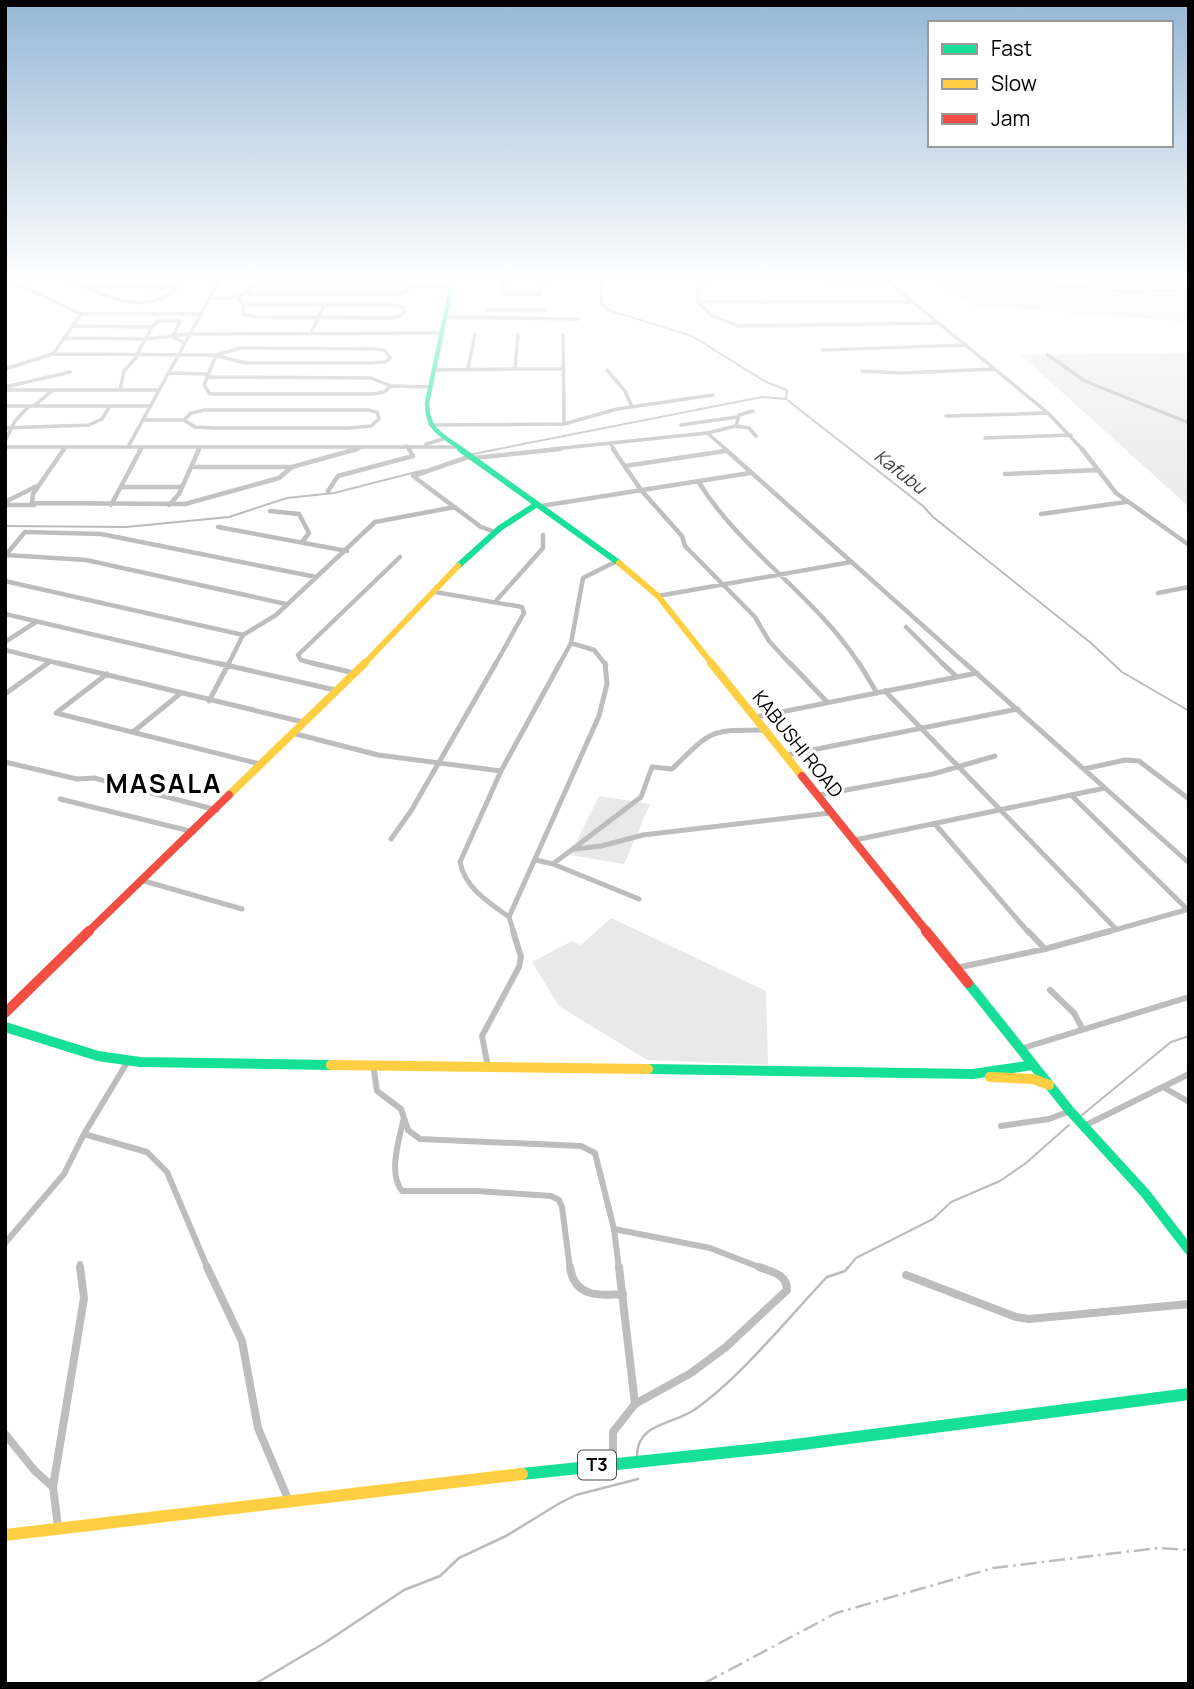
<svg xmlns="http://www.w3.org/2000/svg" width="1194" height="1689" font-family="Manrope,sans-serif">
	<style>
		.green { fill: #e9e9e9 }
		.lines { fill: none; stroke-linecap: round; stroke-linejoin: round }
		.stream-far1 { stroke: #bbb; stroke-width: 2 }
		.stream { stroke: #bbb; stroke-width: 2.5 }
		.street-far4 { stroke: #bdbdbd; stroke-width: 3.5 }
		.street-far3 { stroke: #bdbdbd; stroke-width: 4.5 }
		.street-far2 { stroke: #bdbdbd; stroke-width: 5 }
		.street-far1 { stroke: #bdbdbd; stroke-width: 6 }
		.street { stroke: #bdbdbd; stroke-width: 8 }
		.fast-far3 { stroke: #16e098; stroke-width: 4.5 }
		.fast-far2 { stroke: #16e098; stroke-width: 6 }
		.fast-far1 { stroke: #16e098; stroke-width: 10 }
		.fast { stroke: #16e098; stroke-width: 12 }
		.slow-far3 { stroke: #ffcf43; stroke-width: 6 }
		.slow-far2 { stroke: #ffcf43; stroke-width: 8 }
		.slow-far1 { stroke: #ffcf43; stroke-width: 10 }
		.slow { stroke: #ffcf43; stroke-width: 12 }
		.jam-far1 { stroke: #f24e42; stroke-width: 8 }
		.jam { stroke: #f24e42; stroke-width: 10 }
		.rail { stroke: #bdbdbd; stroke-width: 2.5; stroke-dasharray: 16 5 2.5 5; stroke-linecap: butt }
		.labels { text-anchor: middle; stroke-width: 6; stroke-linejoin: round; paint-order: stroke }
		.far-water-label { font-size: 18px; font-style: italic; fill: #3f3f3f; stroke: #fff }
		.shield { fill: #fff; stroke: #4c4c4c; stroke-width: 2 }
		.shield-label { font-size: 18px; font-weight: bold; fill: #000 }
		.street-label { font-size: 19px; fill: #000; stroke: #fff }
		.district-label { font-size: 26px; font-weight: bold; letter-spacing: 2px; fill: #000; stroke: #fff }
	</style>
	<rect width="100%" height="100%" fill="#fff"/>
	<!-- green -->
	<path class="green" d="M933,279H1012L1095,286L1189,281V322L969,305Z
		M1189,351V507L1021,355L1186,353Z
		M599,796L650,804L624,864L570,855Z
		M611,918L766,991L768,1065L647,1060L559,1006L532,962L572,941L581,945Z"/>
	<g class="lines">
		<!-- stream-far1 -->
		<path class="stream-far1" d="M601,279V302L608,310L692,336L766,382L787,390L786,399L923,506L933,517L1091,643L1122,672L1189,711
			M987,279L1038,285
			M1051,285L1126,292L1189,290
			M473,454L762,397L786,399
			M5,526L126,527L229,517L287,498L334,493L424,470
			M1082,1115L1171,1042L1189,1036
			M847,1269L856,1258L933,1219L951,1202L1000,1181L1026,1163L1069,1125"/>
		<!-- stream -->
		<path class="stream" d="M637,1456C637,1423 672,1425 694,1410C740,1378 788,1318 827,1277L845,1271L848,1267
			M255,1684L326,1642L404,1590L440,1576L459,1558L506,1536L560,1503L576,1495L638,1479"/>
		<!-- street-far4 -->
		<path class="street-far4" d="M7,279L81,314H200
			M67,279C98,294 149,319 178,287L81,286
			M504,279L502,294H540L541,284L547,279
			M809,279L889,282
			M885,279L1048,413L1083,450
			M248,294H400L414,285
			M209,298C220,298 233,300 243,294C254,288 256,283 268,281H402L414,285L451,287
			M238,298L244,305
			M698,302L711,315L738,326L938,323
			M698,302V290L706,279
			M699,302H912
			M244,305H395L403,307L404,312L400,316L389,318L256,317L243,314Z
			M488,310H544
			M446,317L578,319
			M72,326L152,327L137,354
			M152,327L158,321H180L173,337L185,343
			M311,333L324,305
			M64,338L146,339L190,334L442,333
			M822,350L966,345
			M53,354L216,355L204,385L210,394H373L384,392L391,386
			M216,355L241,348L372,349L385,350L390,358L386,362L369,363H246L217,356
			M1048,355L1085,381L1189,423
			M5,369L53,354L81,314
			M468,369L475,334
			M515,369H564
			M435,370L515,369L518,334
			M607,370L625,391L632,407
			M862,371L902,373L995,369
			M169,373L207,374
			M206,377L371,378L391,386L431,387
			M5,387L70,372
			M5,390H159
			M120,390L124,371L139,354
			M5,406H151
			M34,406L53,390
			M205,410H368L377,412L379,419L371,426L349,428H213L195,427L184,420L191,413Z
			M946,416L1048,413
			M143,420H184
			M564,424L617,409L713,395
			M430,425L564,424L563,335
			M681,425L737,417
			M736,426L749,428L756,436
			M5,428L89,425L102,419L110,406
			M707,433L736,426L739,415L753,411
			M985,438L1071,435
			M5,441L15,421L29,406
			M426,444L443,439
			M611,445L615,450
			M407,446L410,450
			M5,447H457
			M128,447L220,279
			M63,450L65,447
			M140,450L142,447
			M198,450L200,447
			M351,450L363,447
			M544,450L707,433L727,450"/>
		<!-- street-far3 -->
		<path class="street-far3" d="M64,449L33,494L32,503L185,504L279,478L292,467L357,449
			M613,449L641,490L682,536L685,546L755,617L769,641L791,665
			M725,449L967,665
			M1082,449L1116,493L1189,545
			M471,456L413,476L481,527L495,532
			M473,458L560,449
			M625,466L725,451
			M192,467H291
			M1005,474L1098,470
			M698,481C741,551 815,595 860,665
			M123,487H181
			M328,491L338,476L413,456L409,449
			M5,502L37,486
			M5,505H34
			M111,505L141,449
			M169,505L179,494L199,449
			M541,506L750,473
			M270,511L299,514L309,533L302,542
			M1041,514L1126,502
			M218,527L347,551
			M6,555L86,560L286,604
			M5,556L25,532L101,534L316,577
			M5,581L243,635
			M435,592L522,607L524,613L495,665
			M1158,593L1189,587
			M658,596L851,562
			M495,602L543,548V535
			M5,614L224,665
			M906,627L944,665
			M5,642L36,622
			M571,643L583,578L617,561
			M5,650L65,665
			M45,665L50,661
			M228,665L243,635L276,615L375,522L455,507
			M319,665L301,660L298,655L400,557
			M559,665L571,643L594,650L606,665"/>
		<!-- street-far2 -->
		<path class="street-far2" d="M58,663L303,722
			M217,663L335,690
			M312,663L354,673
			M790,663L827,702
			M859,663L877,693
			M942,663L957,677
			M885,691L1116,929
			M5,694L48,663
			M209,701L229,663
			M56,713L260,764
			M56,713L107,674
			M756,717L977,673
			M133,732L181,693
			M292,733L378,755L501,771
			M787,755L1018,709
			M5,762L77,779L94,778L217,810
			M1084,769L1125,760L1139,761L1189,799
			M1105,788L1189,863
			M819,795L933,774L995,756
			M1071,795L1187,909
			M60,799L194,832
			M935,824L1029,933
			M391,839L411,811L496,663
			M855,840L1105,788L965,663
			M575,849L601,846L643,835L830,813
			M536,860L553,864L639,899
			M553,864L641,797L652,767L672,769C713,729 709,730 767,730
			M144,881L242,909
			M509,917L514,933
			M509,917C488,902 465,888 460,862L501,771L560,663
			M509,917L599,716L607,684L605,663
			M1104,933L1189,909"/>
		<!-- street-far1 -->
		<path class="street-far1" d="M1028,931L1045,949
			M956,968L1045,949L1110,931
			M1050,990L1074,1013L1082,1028
			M1020,1049L1189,997
			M373,1064L377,1091L401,1109L408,1130L420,1139L581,1146L595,1153L614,1229L619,1269
			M488,1067L482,1036L519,967L521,957L513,931
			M1163,1087L1189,1102
			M403,1121C399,1141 388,1173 402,1191H477L551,1196L559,1200L562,1207L570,1269
			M1001,1126L1049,1119L1070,1111
			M1084,1126L1189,1074
			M84,1134L147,1152L167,1172L208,1269
			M614,1229L710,1248L764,1269
			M5,1243L64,1174L84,1134L128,1061
			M80,1264L81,1269"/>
		<!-- street -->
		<path class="street" d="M207,1267L242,1341L258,1428L288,1499
			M570,1267C574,1297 599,1296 623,1294
			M906,1275L1016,1317L1029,1319L1189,1304
			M635,1404L691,1373L726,1347L787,1290C787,1274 772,1272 759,1267
			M5,1434L35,1471L53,1487
			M613,1463V1432L635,1404L619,1267
			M58,1526L53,1487L84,1298L80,1267"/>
		<!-- fast-far3 -->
		<path class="fast-far3" d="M453,279L427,403C427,431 442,435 463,450"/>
		<!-- fast-far2 -->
		<path class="fast-far2" d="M460,449L619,563
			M458,566L500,528L537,504"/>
		<!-- fast-far1 -->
		<path class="fast-far1" d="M968,983L1070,1111L1145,1193L1189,1250
			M5,1027L98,1056L140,1062L331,1065
			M648,1069L973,1074L1033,1065"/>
		<!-- fast -->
		<path class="fast" d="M522,1474L787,1446L1189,1394"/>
		<!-- slow-far3 -->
		<path class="slow-far3" d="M619,563L658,596L713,665
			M363,665L458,566"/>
		<!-- slow-far2 -->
		<path class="slow-far2" d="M711,663L802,776
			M229,795L365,663"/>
		<!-- slow-far1 -->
		<path class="slow-far1" d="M331,1065L648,1069
			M990,1077L1033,1079L1049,1085"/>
		<!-- slow -->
		<path class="slow" d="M5,1535L522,1474"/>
		<!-- jam-far1 -->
		<path class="jam-far1" d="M802,776L928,933
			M87,933L229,795"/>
		<!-- jam -->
		<path class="jam" d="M926,931L968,983
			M5,1013L89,931"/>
		<!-- rail -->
		<path class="rail" d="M703,1684L836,1613L993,1568L1158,1548L1189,1550"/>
	</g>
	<!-- sky -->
	<linearGradient id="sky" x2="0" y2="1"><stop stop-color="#96b7d6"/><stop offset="0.54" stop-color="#fff"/><stop offset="1" stop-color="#fff" stop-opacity="0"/></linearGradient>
	<rect width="1194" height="515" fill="url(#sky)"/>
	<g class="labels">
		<!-- far-water labels -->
		<g class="far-water-label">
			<text transform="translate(900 472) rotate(38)" y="6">Kafubu</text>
		</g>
		<!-- shield labels -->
		<rect class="shield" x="578" y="1450.5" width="38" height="29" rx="5"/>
		<g class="shield-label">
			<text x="597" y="1471">T3</text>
		</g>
		<!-- street labels -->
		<g class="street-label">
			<text transform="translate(798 744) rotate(51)" y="7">KABUSHI ROAD</text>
		</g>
		<!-- district labels -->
		<g class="district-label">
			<text x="164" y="793">MASALA</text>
		</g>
	</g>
	<!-- border -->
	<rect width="1194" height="1689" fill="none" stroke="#000000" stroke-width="14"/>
	<!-- legend -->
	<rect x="928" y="21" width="245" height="126" fill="#ffffff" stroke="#999999" stroke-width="2"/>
	<rect x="942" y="44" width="35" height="10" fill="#16e098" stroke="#999999" stroke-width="2"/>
	<text x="991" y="56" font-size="21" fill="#000000">Fast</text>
	<rect x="942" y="79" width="35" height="10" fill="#ffcf43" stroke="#999999" stroke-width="2"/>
	<text x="991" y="91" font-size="21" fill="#000000">Slow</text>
	<rect x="942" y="114" width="35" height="10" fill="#f24e42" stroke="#999999" stroke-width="2"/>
	<text x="991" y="126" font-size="21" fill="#000000">Jam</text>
</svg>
